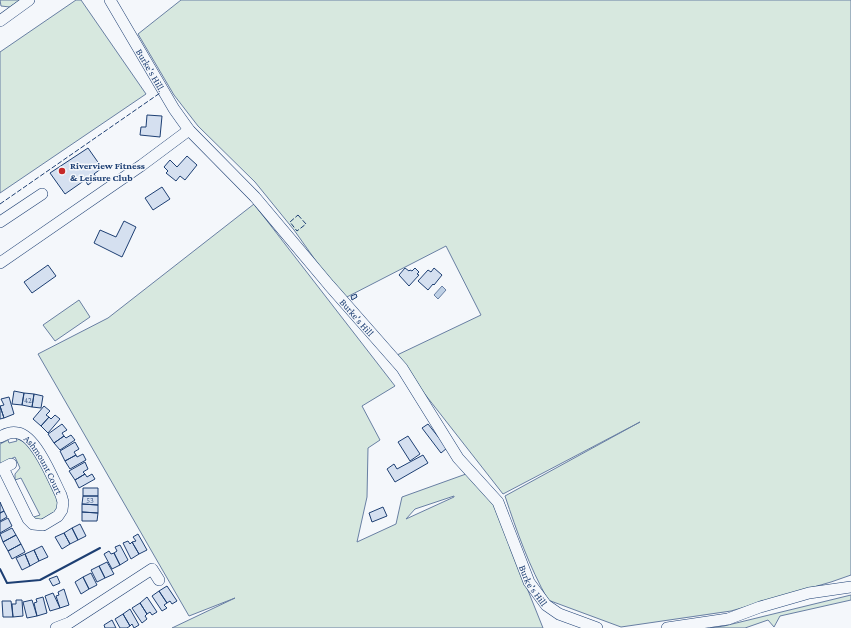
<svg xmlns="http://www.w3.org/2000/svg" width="851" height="628" font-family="'Crimson Pro',serif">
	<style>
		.green { fill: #d7e8df; stroke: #687fa3; fill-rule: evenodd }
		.water { fill: #bed0e5; stroke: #687fa3 }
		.building { fill: #d5e0f0; stroke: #1d3f73 }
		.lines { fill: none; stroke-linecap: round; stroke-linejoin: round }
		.minor-casing { stroke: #1d3f73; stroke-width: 12 }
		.minor { stroke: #f4f7fb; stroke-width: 11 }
		.fence { stroke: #1d3f73; stroke-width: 1; stroke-dasharray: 5 2; stroke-linecap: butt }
		.wall { stroke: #1d3f73; stroke-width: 2 }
		.poi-dot { fill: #c62828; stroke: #f4f7fb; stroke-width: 1.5 }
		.labels { text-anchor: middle; stroke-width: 3; stroke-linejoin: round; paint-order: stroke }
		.number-label { font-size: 8px; fill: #4b6792 }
		.street-label { font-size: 10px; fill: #1d3f73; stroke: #f4f7fb }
		.poi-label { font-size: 10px; font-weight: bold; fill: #1d3f73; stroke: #f4f7fb; text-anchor: start }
	</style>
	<rect width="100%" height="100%" fill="#f4f7fb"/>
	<!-- green -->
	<path class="green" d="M0,0H20L10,7L1,6Z
		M76,0H81L146,94L0,193V52Z
		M181,0H851V575L831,582L731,611L621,627L548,600C529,566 517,532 505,496L640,422L503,494L395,356L481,315L446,246L343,299L294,230L255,182L198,126L174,95L138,34Z
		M254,204L395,386L362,406L380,440L368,448L367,497L357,542L396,524L402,497L466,474L493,503L543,628H172L235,598L189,616L38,354L108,318ZM454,496V497L406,519L415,509Z
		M79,300L90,317L55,341L43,325Z
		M16,438L28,444L42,467L57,497L58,510L42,521L35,519L34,517L40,515L21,478L15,480V474L20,468L15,457L0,464V444L8,440L9,443L17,441Z
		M851,595V600L780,616L774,627L768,620L745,628H710L724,626Z"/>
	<!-- water -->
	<path class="water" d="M442,286L446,290L438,299L434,295Z"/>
	<!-- building -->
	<path class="building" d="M147,115L162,116L160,137L140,135L141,127H146Z
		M88,148L102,168L94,174L97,178L88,185L85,180L65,194L50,173Z
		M187,156L197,165L185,180L180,176L176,181L166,173L168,171L164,167L170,160L177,167Z
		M162,187L170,199L153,210L145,198Z
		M124,221L136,227L122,257L94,243L100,230L116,237Z
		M48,265L56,276L32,293L24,282Z
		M405,268L409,271L410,270L412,271L415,268L419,272L417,274L419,275L409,286L399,275Z
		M434,268L442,275L434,285L433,284L428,290L418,281L428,270L431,272Z
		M356,294L357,297L352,300L351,296Z
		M14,391L24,393L22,405L12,404Z
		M24,393L34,394L32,407L22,405Z
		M34,394L43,396L41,408L32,407Z
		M9,397L14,414L4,418L0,406L4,405L1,399Z
		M0,406L4,418L0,419Z
		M44,406L50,411L46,415L49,417L41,426L33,419Z
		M55,415L60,419L48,433L41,426L49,417L51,419Z
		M62,424L67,430L62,433L64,436L54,443L48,434Z
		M428,424L447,448L441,453L422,428Z
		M71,435L75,440L60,450L54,443L64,436L66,438Z
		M408,436L420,454L410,461L398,442Z
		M75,442L79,449L74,452L76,455L65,461L60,451Z
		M83,454L86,460L70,469L65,461L76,455L77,457Z
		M423,455L428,463L395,482L387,469L394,464L397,469Z
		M85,462L88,469L83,472L85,474L75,480L69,471Z
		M85,474L87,477L92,474L95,479L79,488L75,480Z
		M83,488H98V496H83Z
		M83,496H98V505L82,504Z
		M0,502L4,511L0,513Z
		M82,504L98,505V513L82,512Z
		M383,507L387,516L372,522L369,513Z
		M4,511L7,517L0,521V513Z
		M82,512L98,513L97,521H82Z
		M8,518L12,526L0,533V522Z
		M80,524L86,536L78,540L72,528Z
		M12,528L16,535L3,542L0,534Z
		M72,528L78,540L70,544L64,533Z
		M64,533L70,544L62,549L55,537Z
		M138,534L147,550L139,554L132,542L136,541L133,537Z
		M16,535L21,544L8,551L3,542Z
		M128,541L130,544L132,542L139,554L131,559L123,543Z
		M21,544L25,552L12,559L8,551Z
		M120,545L128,560L120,565L114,553L117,551L115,547Z
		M42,546L48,557L39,561L34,550Z
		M34,550L39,561L30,566L25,554Z
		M109,551L111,554L114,553L120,565L112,569L104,554Z
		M25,554L30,566L22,570L16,558Z
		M107,562L114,574L105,578L99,566Z
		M99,566L105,578L97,582L91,570Z
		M91,573L97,585L89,589L83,577Z
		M57,576L60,583L53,586L49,579Z
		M83,577L89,589L81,594L75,582Z
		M167,586L177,601L172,604L170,601L167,603L159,591Z
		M64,589L69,605L60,608L56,596L59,595L58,592Z
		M159,591L167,603L164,605L167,608L162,611L152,596Z
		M53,593L60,608L50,611L45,596Z
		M43,597L47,613L37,616L34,603L37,602L36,599Z
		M147,597L157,612L152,615L150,612L147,614L140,603Z
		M16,600H22L23,616L13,617L12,604H16Z
		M32,600L37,616L27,618L23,602Z
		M2,601H11L13,617H3Z
		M140,603L147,614L145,616L147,619L142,623L132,608Z
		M130,609L139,625L134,628L132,624L130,626L123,614Z
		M123,614L130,626L127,628H120L115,619Z
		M112,620L116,628H105L104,625Z"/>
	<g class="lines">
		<!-- minor casing -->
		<g class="minor-casing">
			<g id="minor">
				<path id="s1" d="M110,0L174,109L189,130L255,197L329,285L402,368L458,458L498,502L529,582L546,605L559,614L597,628"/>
				<path d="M0,21L29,0"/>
				<path d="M0,222L42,194"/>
				<path d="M0,263L142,165L189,130"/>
				<path id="s2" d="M0,437C5,434 11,431 18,433C36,436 53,479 61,495L63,502L62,510L58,516L43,525L33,524L28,519L3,468L11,464"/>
				<path d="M56,628L69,623L152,569L159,580"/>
				<path d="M667,628L728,619L760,607L809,593L851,587"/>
			</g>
		</g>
		<!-- minor -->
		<use href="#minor" class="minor"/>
		<!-- fence -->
		<path class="fence" d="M0,204L160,93L159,91
			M298,215L306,224L297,231L290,222Z"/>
		<!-- wall -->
		<path class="wall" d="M0,569L7,583L40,580L100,548"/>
	</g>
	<!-- markers -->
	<circle class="poi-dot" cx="62" cy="171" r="4"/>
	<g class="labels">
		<!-- number labels -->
		<g class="number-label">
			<text x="28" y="403">42</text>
			<text x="90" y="503">53</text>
		</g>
		<!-- street labels -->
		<g class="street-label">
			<text dy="4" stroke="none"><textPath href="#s1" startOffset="80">Burke's Hill</textPath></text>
			<text dy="4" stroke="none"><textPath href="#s1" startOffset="404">Burke's Hill</textPath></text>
			<text dy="4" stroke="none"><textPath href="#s2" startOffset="61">Ashmount Court</textPath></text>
			<text dy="4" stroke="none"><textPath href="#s1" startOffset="728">Burke's Hill</textPath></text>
		</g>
		<!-- poi labels -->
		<g class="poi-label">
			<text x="70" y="169">Riverview Fitness<tspan x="70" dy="12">&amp; Leisure Club</tspan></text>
		</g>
	</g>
</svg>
